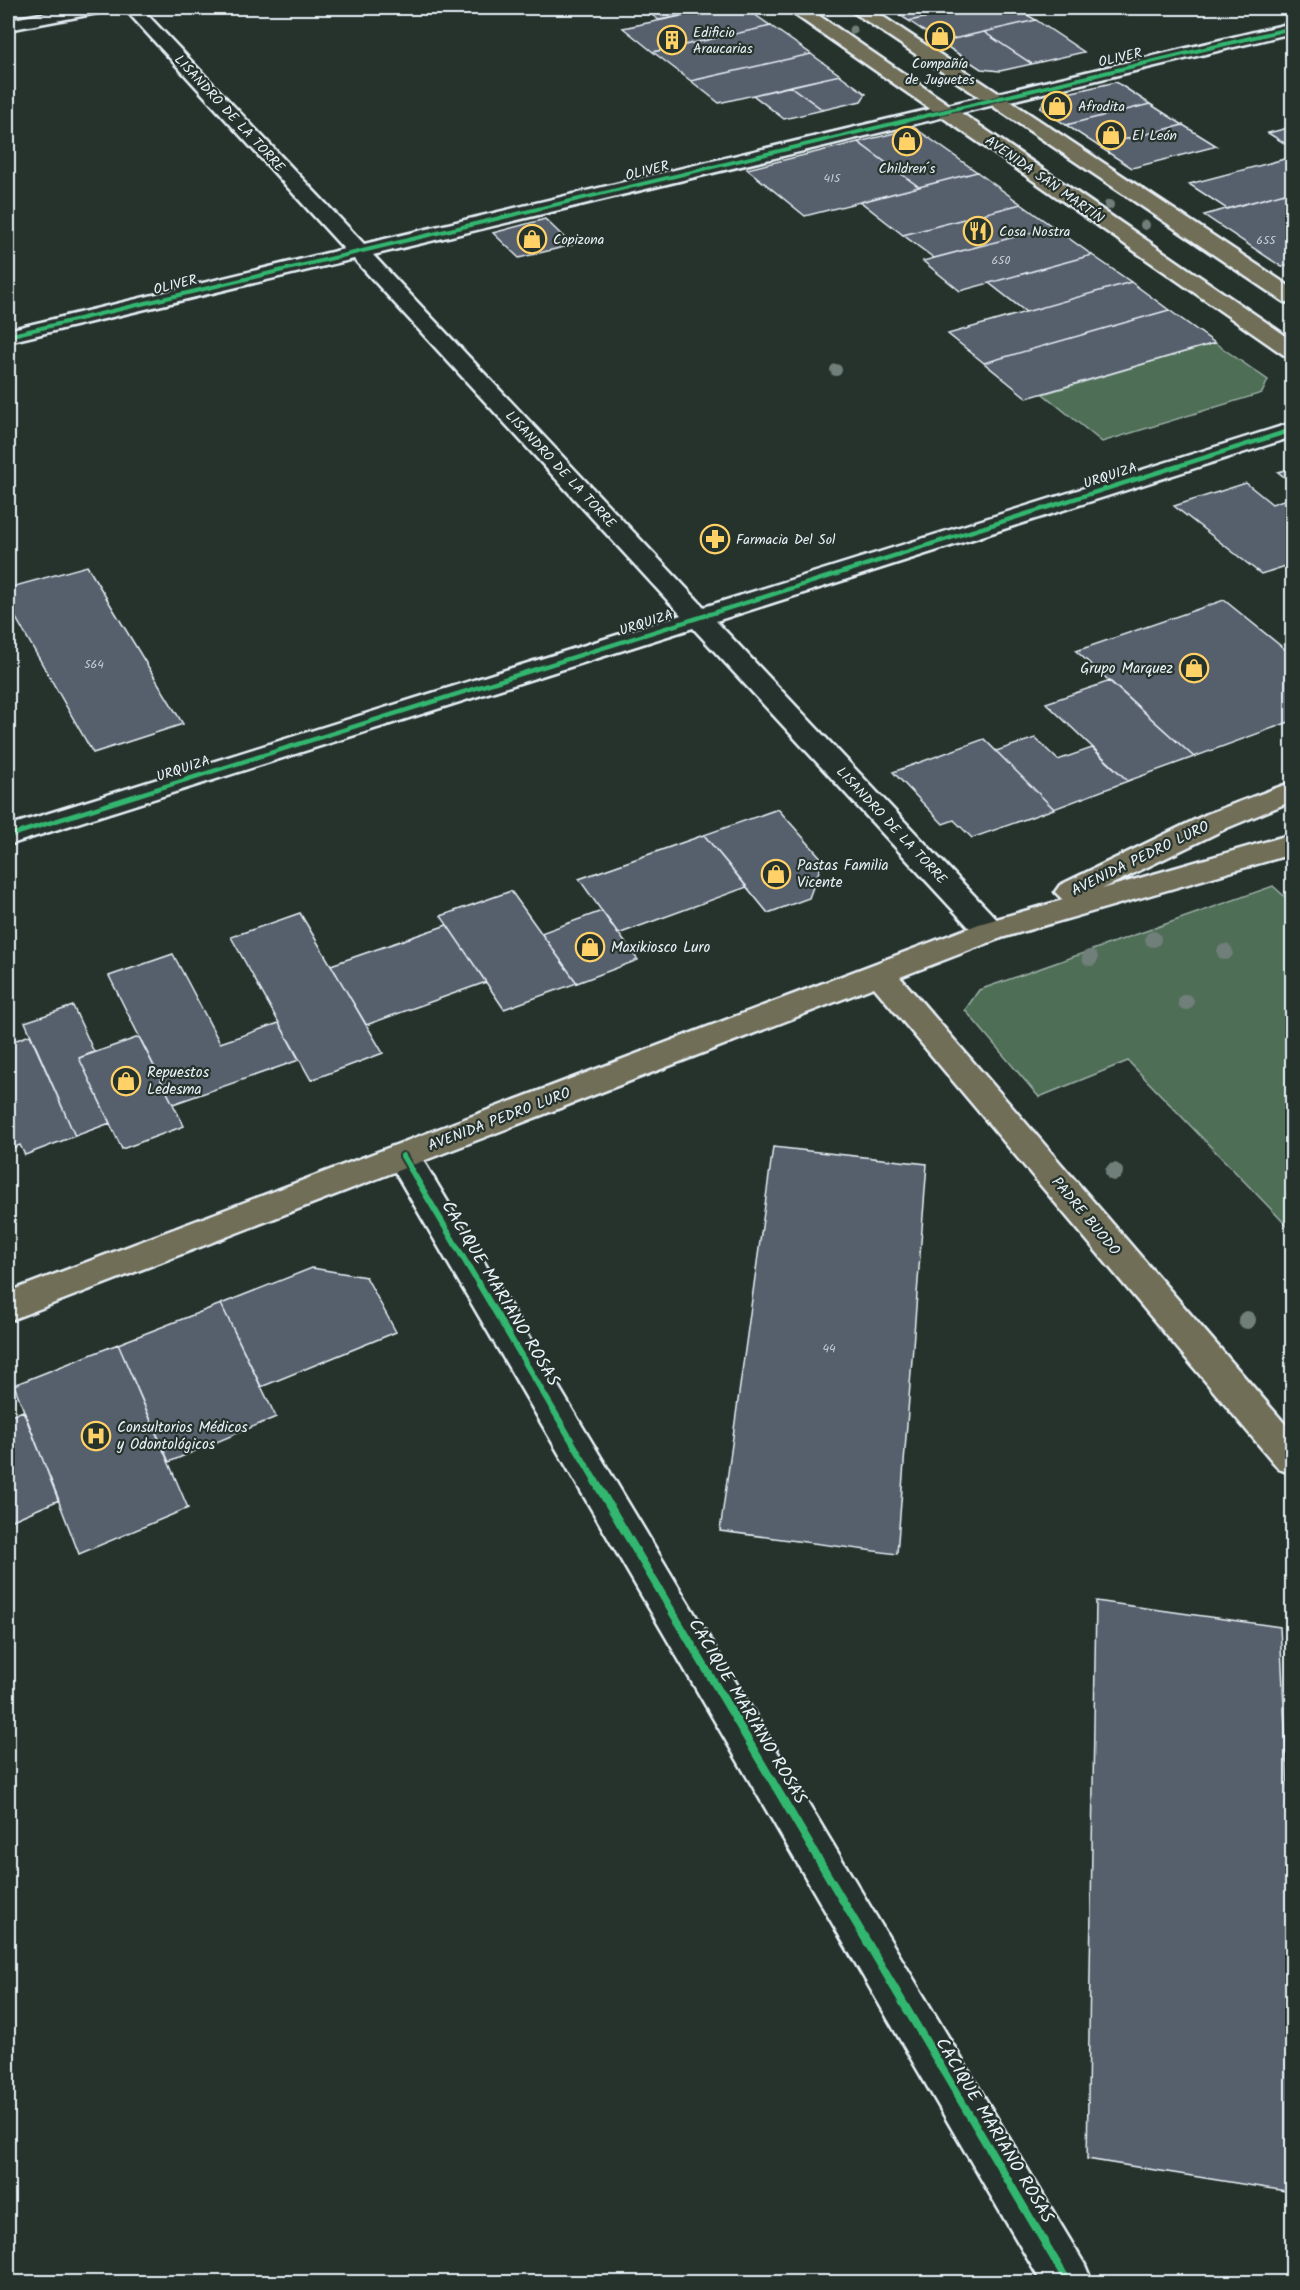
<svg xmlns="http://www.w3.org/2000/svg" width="1300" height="2290" font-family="Kalam,sans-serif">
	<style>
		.green { fill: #4f6e57; stroke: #9cb0a8; stroke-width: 1.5 }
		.building { fill: #565e6c; stroke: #e8f1f8; stroke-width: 1.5 }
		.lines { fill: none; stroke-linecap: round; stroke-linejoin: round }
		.minor-casing { stroke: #e8f1f8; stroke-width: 5 }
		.major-casing { stroke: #e8f1f8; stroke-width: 5 }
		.minor { fill: #26332d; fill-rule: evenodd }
		.major { fill: #716e59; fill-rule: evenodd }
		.cycleway-far3-casing { stroke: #26332d; stroke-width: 6 }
		.cycleway-far2-casing { stroke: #26332d; stroke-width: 8 }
		.cycleway-far1-casing { stroke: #26332d; stroke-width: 10 }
		.cycleway-casing { stroke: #26332d; stroke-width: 11 }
		.cycleway-far3 { stroke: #33b770; stroke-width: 4 }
		.cycleway-far2 { stroke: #33b770; stroke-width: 4.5 }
		.cycleway-far1 { stroke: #33b770; stroke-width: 6 }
		.cycleway { stroke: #33b770; stroke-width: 8 }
		.tree { fill: #6f7f79 }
		.labels { text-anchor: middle; stroke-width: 4.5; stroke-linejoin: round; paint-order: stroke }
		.number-label { font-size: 12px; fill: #c4ccd5 }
		.far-poi-label { font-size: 14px; fill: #e8f1f8; stroke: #26332d; text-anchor: start }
		.far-street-label { font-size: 14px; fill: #e8f1f8; stroke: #26332d }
		.poi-label { font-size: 15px; fill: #e8f1f8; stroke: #26332d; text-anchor: start }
		.street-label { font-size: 15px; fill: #e8f1f8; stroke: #26332d }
		.near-street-label { font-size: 18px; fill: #e8f1f8; stroke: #26332d }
	</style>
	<rect width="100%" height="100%" fill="#26332d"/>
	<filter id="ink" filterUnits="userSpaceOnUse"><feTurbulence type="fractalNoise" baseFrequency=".0167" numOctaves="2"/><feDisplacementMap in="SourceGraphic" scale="12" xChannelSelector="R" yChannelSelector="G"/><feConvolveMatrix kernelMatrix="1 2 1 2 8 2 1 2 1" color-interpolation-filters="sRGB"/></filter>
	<g filter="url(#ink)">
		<!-- green -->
		<path class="green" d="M1215,343L1268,380L1262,393L1102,442L1043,394Z
			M1273,886L1292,903V1231L1128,1061L1039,1097L965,1010L979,990Z"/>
		<!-- building -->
		<path class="building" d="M642,8H720L659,20Z
			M720,8H745L771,26L653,52L623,28Z
			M888,8H973L909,21Z
			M973,8H1015L1036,20L940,42L909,21Z
			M1036,20L1084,52L1032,64L984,32Z
			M771,26L811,54L691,81L653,52Z
			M984,32L1032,64L1000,71L981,69L940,42Z
			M811,54L840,75L719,103L691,81Z
			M840,75L866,94L861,101L823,110L790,86Z
			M1116,82L1150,104L1066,125L1040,108L1046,98Z
			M790,86L823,110L784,119L753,95Z
			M1150,104L1183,125L1098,146L1066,125Z
			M1183,125L1217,146L1132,168L1098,146Z
			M1292,127V148L1268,133Z
			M915,128L977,172L919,187L858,142Z
			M858,142L919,187L805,216L747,169Z
			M1292,157V191L1227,209L1189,184Z
			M977,172L1021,204L903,235L861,202Z
			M1292,191V264L1282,267L1204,215Z
			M1021,204L1053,227L934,258L903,235Z
			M545,219L572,245L519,258L493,233Z
			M1053,227L1092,255L960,291L923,261Z
			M1092,255L1131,282L1026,312L989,283Z
			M1131,282L1169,310L984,363L948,334Z
			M1169,310L1215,343L1027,398L984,363Z
			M1292,468V483L1278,472Z
			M1246,483L1272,504L1292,497V564L1261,574L1174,506Z
			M87,566L183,724L93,753L8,604V588Z
			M1224,600L1292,655V721L1194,757L1076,651Z
			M1110,681L1194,757L1128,781L1046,703Z
			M1035,738L1058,760L1092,748L1128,781L1054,809L996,751Z
			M984,739L1054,809L972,838L954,820L943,824L893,772Z
			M778,809L823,860L809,898L768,913L704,835Z
			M704,835L747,887L618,934L579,879Z
			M511,891L577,983L504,1009L441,916Z
			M602,911L638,960L577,983L541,933Z
			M300,913L383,1053L311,1080L231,937Z
			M447,925L486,982L366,1025L331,965Z
			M173,954L220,1043L279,1023L299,1060L173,1104L109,976Z
			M73,1006L94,1052L79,1058L110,1123L75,1136L25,1022Z
			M30,1035L75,1136L25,1155L20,1145L8,1150V1043Z
			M139,1037L184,1126L122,1149L79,1058Z
			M773,1147L927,1164L897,1554L720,1531Z
			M312,1268L366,1277L396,1332L261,1387L221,1304Z
			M221,1304L276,1417L169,1462L118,1344Z
			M118,1344L188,1508L79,1554L14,1385Z
			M23,1411L59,1500L8,1522V1417Z
			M1096,1601L1280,1627L1292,1867V2192L1087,2159Z"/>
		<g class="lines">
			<!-- minor casing -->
			<g class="minor-casing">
				<path id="minor" d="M73,8H107L104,12L98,13L8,30V20Z
					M124,8H141L364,244L1292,23V33L373,255L704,607L1292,423V437L716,621L1001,924L1005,931L1001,938L990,941L979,938L693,628L8,845V826L681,615L354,259L8,342V330L344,249Z
					M403,1143L415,1147L1085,2265L1092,2282H1041L391,1165L386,1156L391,1147Z"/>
			</g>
			<!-- major casing -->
			<g class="major-casing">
				<path id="major" d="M789,8H808L1292,340V357L1284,355L791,12Z
					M851,8H870L1292,288V303L1284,302L853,12Z
					M1292,782V801L1227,828L1102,889L1292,834V854L1001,938L900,977L1292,1432V1474L1279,1469L874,987L8,1321V1292L979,924L1063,900L1055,892L1060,885L1207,814Z"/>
			</g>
			<!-- minor -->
			<use href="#minor" class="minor"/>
			<!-- major -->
			<use href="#major" class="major"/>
			<!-- cycleway-far3 casing -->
			<g class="cycleway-far3-casing">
				<path id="cycleway-far3" d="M8,336L1292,28"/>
			</g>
			<!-- cycleway-far2 casing -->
			<g class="cycleway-far2-casing">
				<path id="cycleway-far2" d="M8,836L1292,430"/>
			</g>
			<!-- cycleway-far1 casing -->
			<g class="cycleway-far1-casing">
				<path id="cycleway-far1" d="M403,1156L596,1482"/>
			</g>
			<!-- cycleway casing -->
			<g class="cycleway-casing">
				<path id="cycleway" d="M595,1481L1068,2282"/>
			</g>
			<!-- cycleway-far3 -->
			<use href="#cycleway-far3" class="cycleway-far3"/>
			<!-- cycleway-far2 -->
			<use href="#cycleway-far2" class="cycleway-far2"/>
			<!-- cycleway-far1 -->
			<use href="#cycleway-far1" class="cycleway-far1"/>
			<!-- cycleway -->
			<use href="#cycleway" class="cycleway"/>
		</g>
		<!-- trees -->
		<g class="tree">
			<circle cx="853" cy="30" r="4.5"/>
			<circle cx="1109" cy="205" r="5"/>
			<circle cx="1145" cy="225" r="5"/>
			<circle cx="836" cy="370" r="6"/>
			<circle cx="1153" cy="939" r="8"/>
			<circle cx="1225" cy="952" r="8"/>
			<circle cx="1090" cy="958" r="8"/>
			<circle cx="1186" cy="1002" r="8"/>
			<circle cx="1114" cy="1172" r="9"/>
			<circle cx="1247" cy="1320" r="9"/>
		</g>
	</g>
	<!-- icons -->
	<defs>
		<g id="shop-ring" transform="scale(1.5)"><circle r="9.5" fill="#26332d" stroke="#ffd166" stroke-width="1.5"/><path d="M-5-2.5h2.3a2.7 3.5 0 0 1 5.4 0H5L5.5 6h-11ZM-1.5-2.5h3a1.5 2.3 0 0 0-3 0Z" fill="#ffd166"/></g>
		<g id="building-ring" transform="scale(1.5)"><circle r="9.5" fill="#26332d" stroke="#ffd166" stroke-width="1.5"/><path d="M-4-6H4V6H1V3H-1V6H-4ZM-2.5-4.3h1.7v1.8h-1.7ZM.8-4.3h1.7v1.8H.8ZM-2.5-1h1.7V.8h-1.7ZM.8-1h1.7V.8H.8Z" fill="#ffd166"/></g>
		<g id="restaurant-ring" transform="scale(1.5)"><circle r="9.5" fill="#26332d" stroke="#ffd166" stroke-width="1.5"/><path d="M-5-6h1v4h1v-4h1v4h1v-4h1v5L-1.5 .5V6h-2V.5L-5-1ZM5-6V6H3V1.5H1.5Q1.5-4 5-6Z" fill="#ffd166"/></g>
		<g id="pharmacy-ring" transform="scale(1.5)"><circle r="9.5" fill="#26332d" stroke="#ffd166" stroke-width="1.5"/><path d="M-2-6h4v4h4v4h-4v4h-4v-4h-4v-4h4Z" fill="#ffd166"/></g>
		<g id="hospital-ring" transform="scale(1.5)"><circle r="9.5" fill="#26332d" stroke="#ffd166" stroke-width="1.5"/><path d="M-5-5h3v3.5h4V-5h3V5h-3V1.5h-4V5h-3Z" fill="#ffd166"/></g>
	</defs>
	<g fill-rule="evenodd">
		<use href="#shop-ring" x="940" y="36"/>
		<use href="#building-ring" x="672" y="40"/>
		<use href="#shop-ring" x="1057" y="106"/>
		<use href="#shop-ring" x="1111" y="135"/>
		<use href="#shop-ring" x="907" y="141"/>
		<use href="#restaurant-ring" x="978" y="231"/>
		<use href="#shop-ring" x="532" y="239"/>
		<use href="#pharmacy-ring" x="715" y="539"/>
		<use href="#shop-ring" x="1194" y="668"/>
		<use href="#shop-ring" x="776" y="874"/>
		<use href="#shop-ring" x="590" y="947"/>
		<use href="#shop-ring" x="126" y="1081"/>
		<use href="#hospital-ring" x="96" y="1436"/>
	</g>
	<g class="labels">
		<!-- number labels -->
		<g class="number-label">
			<text x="832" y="182">415</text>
			<text x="1266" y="244">655</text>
			<text x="1001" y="264">650</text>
			<text x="94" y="668">564</text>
			<text x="829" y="1352">44</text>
		</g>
		<!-- far-poi labels -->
		<g class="far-poi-label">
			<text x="693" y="37">Edificio<tspan x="693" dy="16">Araucarias</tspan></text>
			<text x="940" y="68" text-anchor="middle">Compañía<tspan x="940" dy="16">de Juguetes</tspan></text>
			<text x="1078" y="111">Afrodita</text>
			<text x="1132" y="140">El León</text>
			<text x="907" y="173" text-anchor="middle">Children´s</text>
			<text x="999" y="236">Cosa Nostra</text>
			<text x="553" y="244">Copizona</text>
			<text x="736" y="544">Farmacia Del Sol</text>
		</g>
		<!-- far-street labels -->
		<g class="far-street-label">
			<text transform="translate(1120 57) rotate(-13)" y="5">OLIVER</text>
			<text transform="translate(230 113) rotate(47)" y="5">LISANDRO DE LA TORRE</text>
			<text transform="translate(647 170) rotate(-14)" y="5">OLIVER</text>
			<text transform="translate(1045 179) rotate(35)" y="5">AVENIDA SAN MARTÍN</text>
			<text transform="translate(175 284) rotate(-14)" y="5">OLIVER</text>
			<text transform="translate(561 469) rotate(47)" y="5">LISANDRO DE LA TORRE</text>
			<text transform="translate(1110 475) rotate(-18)" y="5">URQUIZA</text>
			<text transform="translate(646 622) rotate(-18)" y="5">URQUIZA</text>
			<text transform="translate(183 768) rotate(-18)" y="5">URQUIZA</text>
			<text transform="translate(892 825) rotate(47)" y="5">LISANDRO DE LA TORRE</text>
		</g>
		<!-- poi labels -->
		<g class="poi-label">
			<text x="1173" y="673" text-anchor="end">Grupo Marquez</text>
			<text x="797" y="870">Pastas Familia<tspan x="797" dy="17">Vicente</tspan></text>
			<text x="611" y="952">Maxikiosco Luro</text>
			<text x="147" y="1077">Repuestos<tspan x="147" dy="17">Ledesma</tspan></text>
			<text x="117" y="1432">Consultorios Médicos<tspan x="117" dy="17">y Odontológicos</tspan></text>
		</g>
		<!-- street labels -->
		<g class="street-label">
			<text transform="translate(1140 858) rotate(-26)" y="5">AVENIDA PEDRO LURO</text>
			<text transform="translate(499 1119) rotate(-21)" y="5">AVENIDA PEDRO LURO</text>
			<text transform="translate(1086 1216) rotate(50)" y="5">PADRE BUODO</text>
		</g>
		<!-- near-street labels -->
		<g class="near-street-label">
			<text transform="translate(501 1293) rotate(59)" y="6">CACIQUE MARIANO ROSAS</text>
			<text transform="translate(748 1711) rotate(59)" y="6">CACIQUE MARIANO ROSAS</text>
			<text transform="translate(995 2130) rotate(59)" y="6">CACIQUE MARIANO ROSAS</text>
		</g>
	</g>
	<!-- margin -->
	<rect width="1300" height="2290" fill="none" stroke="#26332d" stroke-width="30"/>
	<rect x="15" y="15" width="1270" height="2260" fill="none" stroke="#e8f1f8" stroke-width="2" filter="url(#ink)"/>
</svg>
